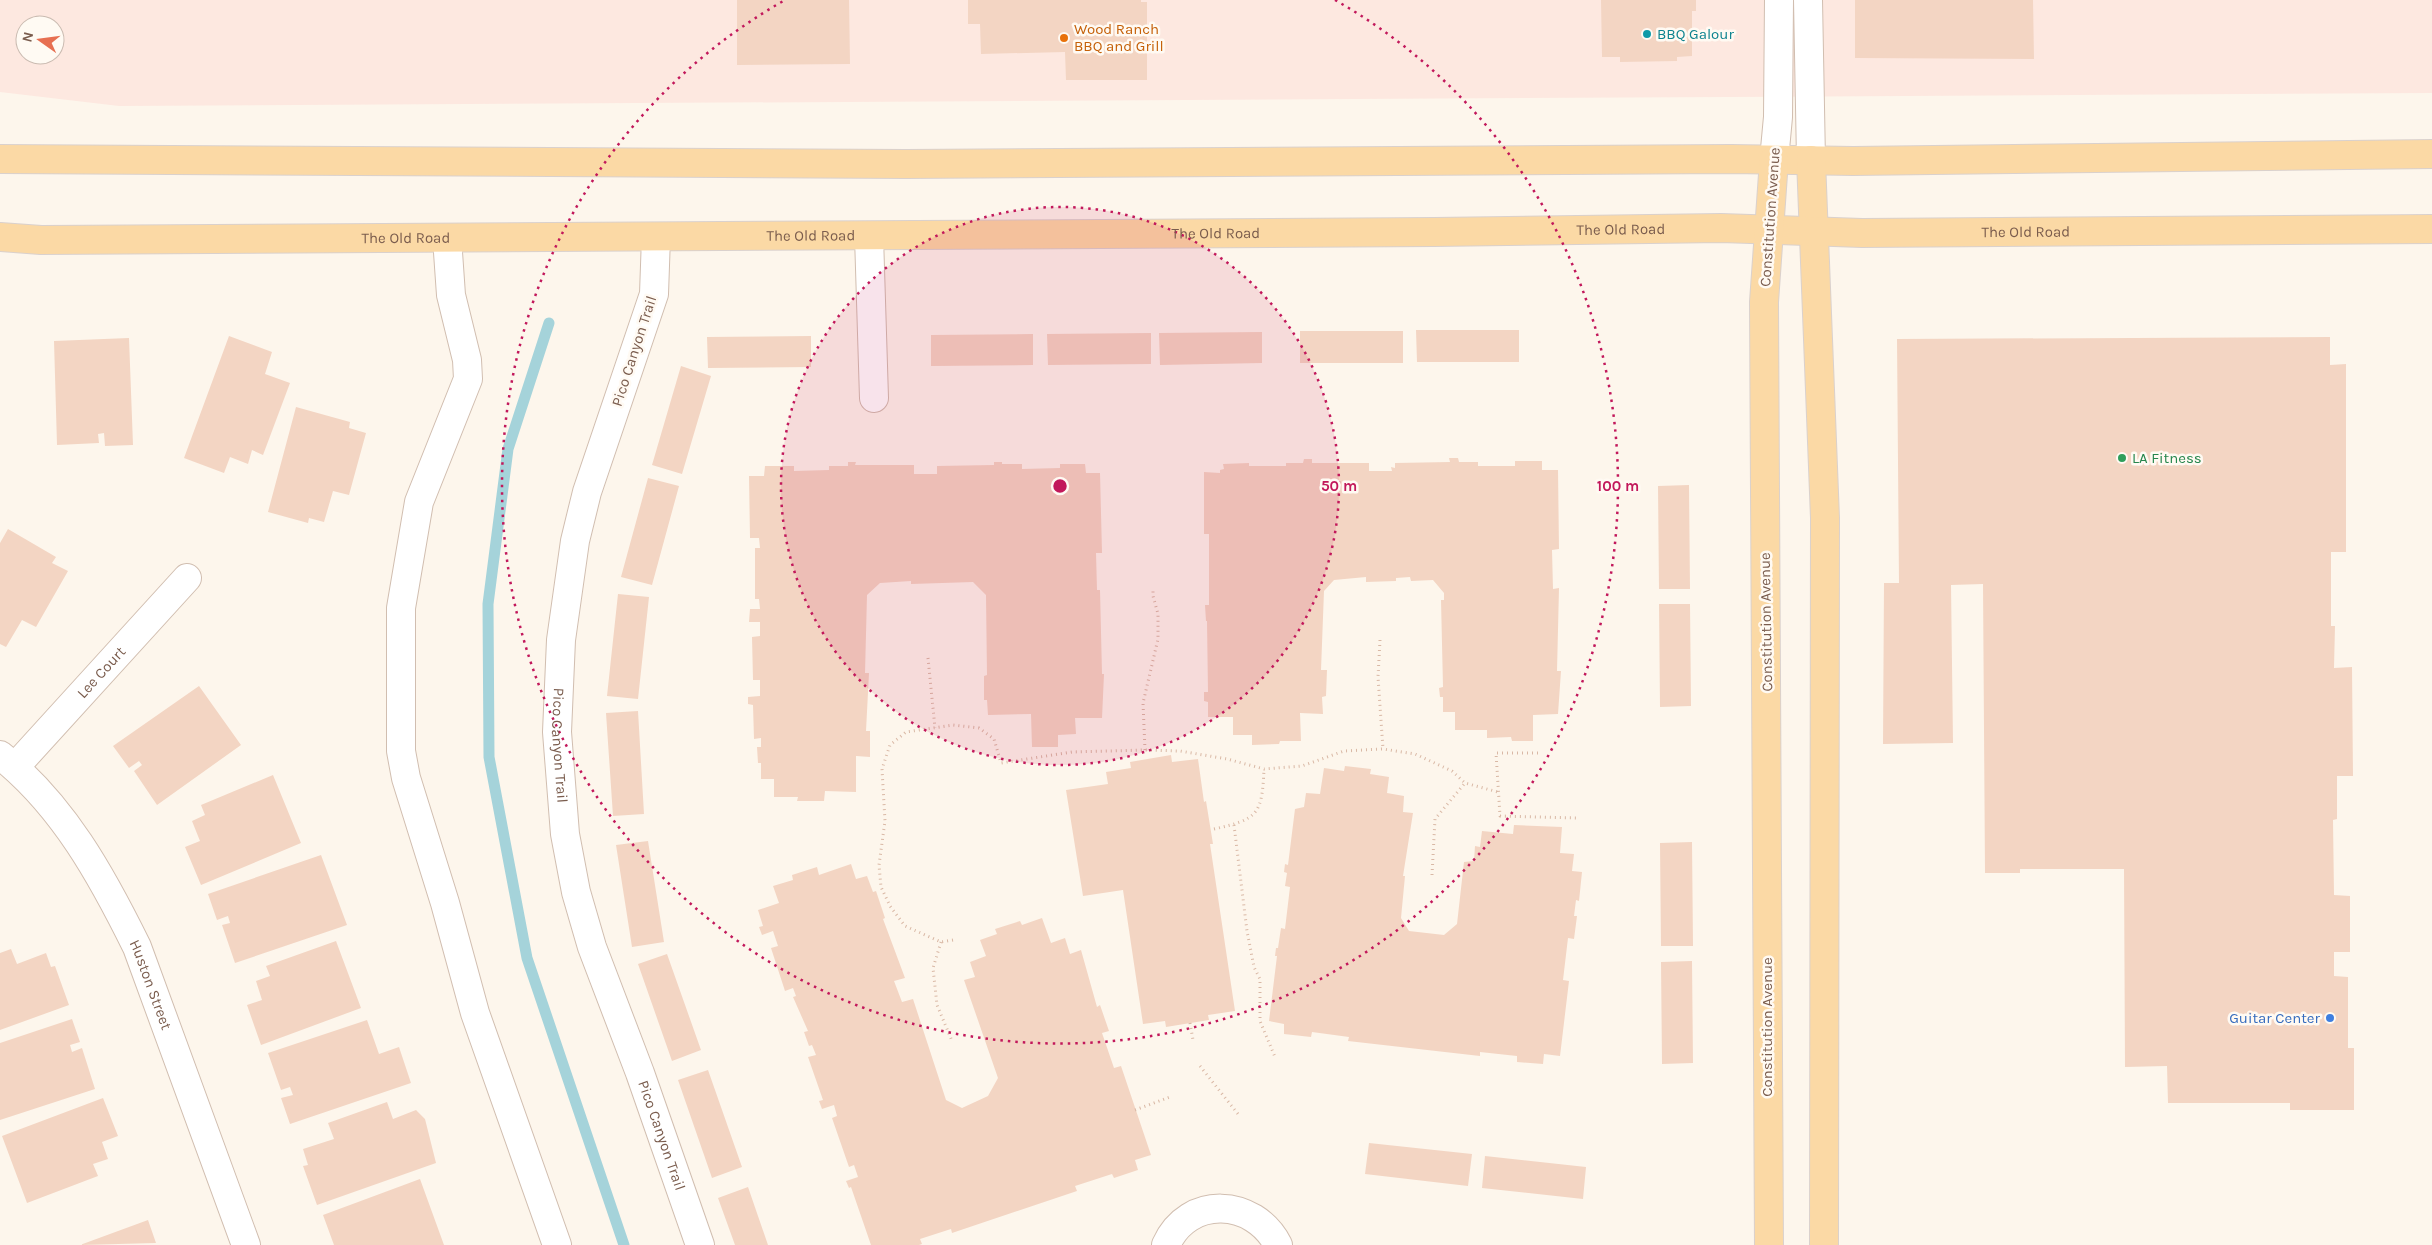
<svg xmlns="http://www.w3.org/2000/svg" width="2432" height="1245" font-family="Karla,sans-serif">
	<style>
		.commercial { fill: #fde8e0; fill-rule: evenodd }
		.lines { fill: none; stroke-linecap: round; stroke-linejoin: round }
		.stream { stroke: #a5d3da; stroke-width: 11 }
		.building { fill: #f3d5c3 }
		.minor-casing { stroke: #d1beb0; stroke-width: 30 }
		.major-casing { stroke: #dad1cd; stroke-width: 30 }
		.path { stroke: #d9b8a5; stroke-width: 3; stroke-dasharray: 1 4; stroke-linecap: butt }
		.minor { stroke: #fff; stroke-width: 28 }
		.major { stroke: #fbd9a5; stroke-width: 28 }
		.ring { fill: none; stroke: #c2185b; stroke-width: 2.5; stroke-dasharray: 2.5 5 }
		.culture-dot { fill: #0f9aa8; stroke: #fffaf3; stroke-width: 2 }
		.food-dot { fill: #e8710a; stroke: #fffaf3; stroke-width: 2 }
		.leisure-dot { fill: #2e9e5b; stroke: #fffaf3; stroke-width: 2 }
		.shop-dot { fill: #3f7fe0; stroke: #fffaf3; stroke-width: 2 }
		.labels { text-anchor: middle; stroke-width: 5; stroke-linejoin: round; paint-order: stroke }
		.food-label { font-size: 15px; fill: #c56008; stroke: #fffaf3; text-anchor: start }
		.culture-label { font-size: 15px; fill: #0d838f; stroke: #fffaf3; text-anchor: start }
		.street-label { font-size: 15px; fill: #7a5c4d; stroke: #fffaf3 }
		.leisure-label { font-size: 15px; fill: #27864d; stroke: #fffaf3; text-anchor: start }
		.shop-label { font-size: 15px; fill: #366cbe; stroke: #fffaf3; text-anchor: end }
		.centre { fill: #c2185b; stroke: #fffaf3; stroke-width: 2.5 }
		.ring-label { font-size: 15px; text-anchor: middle; font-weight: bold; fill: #c2185b; stroke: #fffaf3; stroke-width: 5; stroke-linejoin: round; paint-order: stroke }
	</style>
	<rect width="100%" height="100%" fill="#fdf6ec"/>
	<!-- commercial -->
	<path class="commercial" d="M0,0H2432V93L119,106L0,92ZM25,25H55V55H25Z"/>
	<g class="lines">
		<!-- stream -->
		<path class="stream" d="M549,323L508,449L488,604L489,757L527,958L624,1245"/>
	</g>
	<!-- building -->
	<path class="building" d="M737,0H849L850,64L737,65Z
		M968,0H1141V2H1147V80H1066L1065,52L981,54L980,24H968Z
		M1601,0H1696V11H1692V56L1677,57V61L1620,62V57H1602Z
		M1855,0H2033L2034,59L1855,58Z
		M1416,330H1519V362H1417Z
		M1300,331H1403V363H1300Z
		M1262,332V363L1160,365L1159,333Z
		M1151,333V364L1048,365L1047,334Z
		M1033,334V365L931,366V335Z
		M229,336L272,352L265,374L290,383L263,455L252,450L248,464L230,457L224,473L184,458Z
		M811,336V367L708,368L707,337Z
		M2330,337V365L2346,364V552H2331V626H2335L2334,668L2352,667L2353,776H2337V819L2333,820L2334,895L2350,896V952H2334V976L2348,977V1048H2354V1110H2290V1103H2168L2167,1066L2125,1067L2124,869H2020V873H1985L1983,584L1951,585L1953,743L1883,744L1884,583H1899L1897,339Z
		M129,338L133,445L105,446L104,433L98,434L99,443L57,445L54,341Z
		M681,366L711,376L682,474L652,465Z
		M296,407L350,422L349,428L366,433L349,495L333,491L324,522L309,518L308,523L268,512Z
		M1449,458H1458L1459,462H1478V466H1515V461H1542V470H1558L1559,549L1552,550L1553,589L1559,588L1557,671H1561L1558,714L1533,715V741H1512L1511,737L1487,738V730H1455V712H1443V697H1440L1439,688L1443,687L1441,600H1444V593L1433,580L1411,581L1410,577L1396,578V581L1366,582V577L1334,580L1324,591L1321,670H1327L1326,696L1322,697L1323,714L1300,713L1301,741H1280L1279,744L1252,745V735H1233V717H1208V702L1204,701V692H1208L1207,621H1206L1205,605H1209V534H1204V472L1220,473V470L1224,469L1223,464L1249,463V466H1286V463H1303L1304,459H1312V463H1369V471H1392L1391,467L1395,468V463L1450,462Z
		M848,462H856L855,465H914V474H937V466L994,465V462H1002V464H1022V469L1060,468V464H1085L1086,473H1100L1102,553H1096L1097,590H1100L1102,674H1104L1102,718H1075L1076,734L1058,735V747H1032L1031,714L988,715L987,700H984V676L987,675L986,595L973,582L911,584V581L880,583L867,595L865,673H869L866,731H870V757L856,756V792L825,791L824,801H797L798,797H774V779H761V763H758L757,747H761V738L754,739L753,705L748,704V697L760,696V680H753L752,637L760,636V622H749L750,609H760L759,599H755V548H760L759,538H750L749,476H764L765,466H794V471L829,470V466H848Z
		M648,478L679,486L652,585L621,577Z
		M1689,485L1690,589H1659L1658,486Z
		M8,529L56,557L52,563L68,571L36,627L22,620L6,647L0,644V543Z
		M618,594L649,597L638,699L607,696Z
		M1659,604H1690L1691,706L1660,707Z
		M199,686L241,745L157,805L134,771L142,765L139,761L129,768L113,746Z
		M638,711L644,814L613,816L606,713Z
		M1171,755L1172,762L1198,759L1204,802L1206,801L1213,844H1210L1235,1011L1208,1015L1209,1020L1166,1027L1165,1021L1143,1024L1123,890L1083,896L1066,790L1108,784L1106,772L1131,768L1130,762Z
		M1345,766L1371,769L1370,774L1389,777L1387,793L1404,796L1403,812L1413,813L1403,876H1405L1401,918L1409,931L1444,935L1457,924L1464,862L1474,861L1475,846L1480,847L1482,831L1513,834L1514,825L1562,827L1560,853L1574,854L1572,871L1582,872L1579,901L1576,900L1574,916H1577L1574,939L1568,938L1563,980L1569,981L1560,1056L1544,1054L1543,1064L1517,1062V1056L1480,1052V1056L1348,1041L1349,1037L1312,1032L1311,1037L1284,1034V1024L1269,1021L1277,956H1275L1276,948H1278L1281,928L1285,929L1290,887L1285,886L1287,873L1284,872L1285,864L1288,865L1295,809L1304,807L1306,793L1320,794L1324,768L1344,771Z
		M273,775L301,843L201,885L185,847L200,841L192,821L205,815L201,805Z
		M648,841L664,942L632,947L616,845Z
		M1692,842L1693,946H1661L1660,843Z
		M321,855L347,925L235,963L222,925L230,923L228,916L217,920L208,894Z
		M851,864L856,879L867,876L873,892L876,891L885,918L883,919L905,978L894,981L902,1002L913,999L946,1100L962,1108L988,1096L998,1078L964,980L975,977L970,962L986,956L980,940L997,934L995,929L1020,921L1022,925L1042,918L1051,943L1065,938L1070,954L1081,950L1097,1007L1100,1005L1109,1031L1102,1033L1114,1068L1121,1066L1151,1155L1135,1160L1138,1170L1114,1178L1112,1174L1075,1186L1077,1191L952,1233L951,1229L920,1239L922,1244L919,1245H871L851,1187L849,1188L846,1181L858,1177L854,1165L849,1167L832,1118L837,1116L834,1105L822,1109L819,1101L823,1100L808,1057L816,1055L812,1045L809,1046L804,1032L808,1031L793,997L796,996L793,988L785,991L771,948L778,946L773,931L762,935L759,927L763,926L758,910L779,903L773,886L793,880L792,875L817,867L819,875Z
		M336,941L361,1008L261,1045L247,1005L262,1000L256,981L270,976L266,966Z
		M11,949L17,964L46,953L51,967L55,966L69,1005L0,1030V953Z
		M667,954L701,1050L672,1061L638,964Z
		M1692,961L1693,1063L1662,1064L1661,962Z
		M72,1019L80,1042L70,1045L72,1052L82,1048L95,1089L0,1120V1043Z
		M367,1020L379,1054L399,1047L411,1083L290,1124L281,1098L293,1095L290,1087L281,1090L268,1053Z
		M708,1070L742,1167L712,1178L678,1080Z
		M103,1098L118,1136L102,1142L108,1159L93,1164L98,1176L27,1203L2,1136Z
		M387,1102L393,1119L416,1110L425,1119L436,1163L317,1205L303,1166L308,1165L303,1149L334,1139L328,1123Z
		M1369,1143L1472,1154L1468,1186L1365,1174Z
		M1485,1156L1586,1167L1583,1199L1482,1188Z
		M420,1179L444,1245H334L323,1215Z
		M748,1187L768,1245H735L718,1198Z
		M148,1220L156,1243L80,1245Z"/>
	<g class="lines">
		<!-- minor casing -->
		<g class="minor-casing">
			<g id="minor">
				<path d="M1808,0L1811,160"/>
				<path d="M1774,160L1778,117L1779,0"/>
				<path d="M869,236L874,398"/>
				<path id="s1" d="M656,237L654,294L587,492L575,541L561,640L557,732L565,834L576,892L592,947L640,1073L700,1245"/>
				<path d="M447,238L451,295L467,360L468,379L419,502L401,608V751L406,778L445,903L475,1013L557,1245"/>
				<path id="s2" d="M0,755C63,805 102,876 137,947L246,1245"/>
				<path id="s3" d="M15,767L187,578"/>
				<path d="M1166,1245C1188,1195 1254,1198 1278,1245"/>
			</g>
		</g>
		<!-- major casing -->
		<g class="major-casing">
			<g id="major">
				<path d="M0,159L906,164L1731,159L1853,161L2432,154"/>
				<path d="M1811,160L1825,518L1824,1245"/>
				<path id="s4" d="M0,237L41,240L1434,232L1721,228L1862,233L2432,229"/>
				<path d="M1769,1245L1764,302L1774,160"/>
			</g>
		</g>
		<!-- path -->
		<path class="path" d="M1380,640L1378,677L1383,749
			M928,658L935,728
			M1145,750L1143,703L1158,639V614L1153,596V588
			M1538,753H1496L1500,816L1579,818
			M1234,825L1247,931L1254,967L1260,979V1021L1275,1057
			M1214,829C1258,819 1262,815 1264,769
			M1432,875L1435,819L1465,783
			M953,940L941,942L905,926L890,906L881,887L879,865L885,821L882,769L890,745L906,732L953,725L979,728L994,739L1001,763L1072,752L1145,750L1180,751L1227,759L1264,769L1302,766L1344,751L1383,749L1415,754L1452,771L1465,783L1498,792
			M941,942L933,968L937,1005L952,1041
			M1190,1023L1193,1040
			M1200,1066L1238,1114
			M1135,1110L1170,1097"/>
		<!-- minor -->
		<use href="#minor" class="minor"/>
		<!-- major -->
		<use href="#major" class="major"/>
	</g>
	<!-- distance rings -->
	<circle cx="1060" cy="486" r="279" fill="#c2185b" fill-opacity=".12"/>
	<g class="ring">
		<circle cx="1060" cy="486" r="279"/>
		<path d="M1335 0A558 558 0 1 1 785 0"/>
	</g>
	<!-- markers -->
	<circle class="culture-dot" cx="1647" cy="34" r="5"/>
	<circle class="food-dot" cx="1064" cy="38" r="5"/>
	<circle class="leisure-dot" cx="2122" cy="458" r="5"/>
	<circle class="shop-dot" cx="2330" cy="1018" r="5"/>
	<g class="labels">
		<!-- food labels -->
		<g class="food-label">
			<text x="1074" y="34">Wood Ranch<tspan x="1074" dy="17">BBQ and Grill</tspan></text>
		</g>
		<!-- culture labels -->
		<g class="culture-label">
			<text x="1657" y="39">BBQ Galour</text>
		</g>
		<!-- street labels -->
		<g class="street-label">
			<text transform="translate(1770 217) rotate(-86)" y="5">Constitution Avenue</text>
			<text dy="5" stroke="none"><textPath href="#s4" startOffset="1621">The Old Road</textPath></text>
			<text dy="5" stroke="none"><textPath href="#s4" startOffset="2026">The Old Road</textPath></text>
			<text dy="5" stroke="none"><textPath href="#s4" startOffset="1216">The Old Road</textPath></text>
			<text dy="5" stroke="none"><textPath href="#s4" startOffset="811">The Old Road</textPath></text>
			<text dy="5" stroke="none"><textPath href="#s4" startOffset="406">The Old Road</textPath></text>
			<text transform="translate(634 351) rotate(-72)" y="5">Pico Canyon Trail</text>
			<text transform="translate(1766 622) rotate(-91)" y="5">Constitution Avenue</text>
			<text dy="5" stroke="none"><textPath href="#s3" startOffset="128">Lee Court</textPath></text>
			<text dy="5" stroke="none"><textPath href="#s1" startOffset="522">Pico Canyon Trail</textPath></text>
			<text dy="5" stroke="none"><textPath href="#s2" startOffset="278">Huston Street</textPath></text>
			<text transform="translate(1767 1027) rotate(-90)" y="5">Constitution Avenue</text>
			<text dy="5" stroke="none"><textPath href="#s1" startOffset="928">Pico Canyon Trail</textPath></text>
		</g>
		<!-- leisure labels -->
		<g class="leisure-label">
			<text x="2132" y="463">LA Fitness</text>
		</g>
		<!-- shop labels -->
		<g class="shop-label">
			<text x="2320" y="1023">Guitar Center</text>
		</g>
	</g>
	<circle cx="1060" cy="486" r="8" class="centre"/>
	<g class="ring-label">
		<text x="1339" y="491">50 m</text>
		<text x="1618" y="491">100 m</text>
	</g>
	<!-- north arrow -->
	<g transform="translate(40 40) rotate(284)"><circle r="24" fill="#fffaf3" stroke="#cabbb1"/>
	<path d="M0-4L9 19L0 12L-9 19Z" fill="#e76f51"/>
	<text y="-8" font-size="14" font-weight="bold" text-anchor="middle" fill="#7a5c4d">N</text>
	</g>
</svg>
